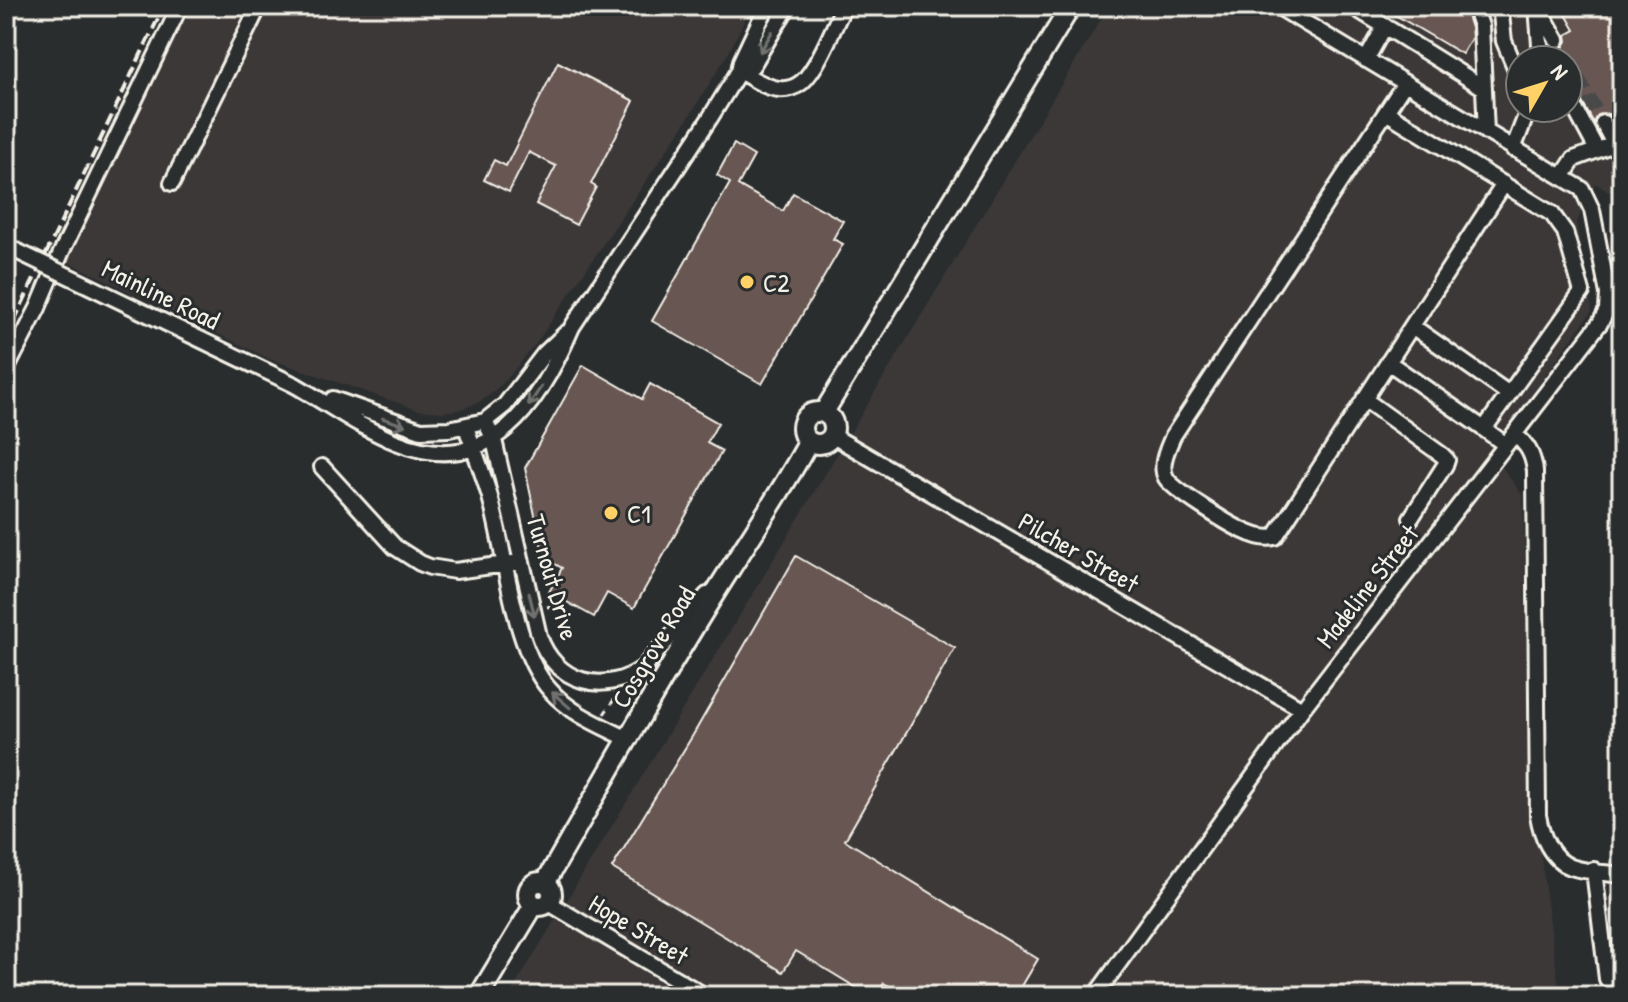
<svg xmlns="http://www.w3.org/2000/svg" width="1628" height="1002" font-family="'Patrick Hand',sans-serif">
<rect width="100%" height="100%" fill="#2a2d2e"/>
<filter id="ink" filterUnits="userSpaceOnUse"><feTurbulence type="fractalNoise" baseFrequency=".0125" numOctaves="2"/><feDisplacementMap in="SourceGraphic" scale="16" xChannelSelector="R" yChannelSelector="G"/><feConvolveMatrix kernelMatrix="1 2 1 2 8 2 1 2 1" color-interpolation-filters="sRGB"/></filter>
<g filter="url(#ink)">
<path fill="#3d3939" fill-rule="evenodd" d="M189,6h562l-22,46 -46,74 -146,216 -30,37 -17,16 -13,8 -19,7 -16,2 -23,-2 -149,-51 -206,-99z
M1109,6h513v193l-27,-16 -19,40 16,88 -102,140 33,45 6,276 31,224h-1051zM1520,60h48v48h-48z"/>
<path fill="#685653" stroke="#f4f1e8" stroke-width="2" d="M1380,6h84l7,22 1,9 -10,17z
M1561,6h61v106l-10,6 -4,-4 -5,-1 -5,2 -5,7 -16,-31 -9,-5v-26h-10l-4,-11 9,-1 4,-7 -1,-6 9,-5z
M558,62l76,39 -43,83 5,3 -20,38 -40,-21 20,-38 -27,-14 -20,40 -25,-12 10,-20 12,6z
M734,144l20,12 -16,29 45,26 10,-18 50,28 -10,18 10,5 -81,140 -110,-63 78,-138 -13,-8z
M583,365l59,34 8,-15 68,39 -11,20 15,8 -88,157 -27,-15 -13,24 -45,-25 13,-24 -18,-10 -19,-90z
M796,556l159,92 -110,192 193,119 -22,37h-110l-22,-13 -8,13h-6l-74,-45 -13,21 -171,-104 81,-133z"/>
<g fill="none" stroke-linecap="round" stroke-linejoin="round">
<path stroke="#484a4a" stroke-width="14" stroke-dasharray="14 7" stroke-linecap="butt" d="M1568,61l35,62"/>
<g stroke="#f4f1e8" stroke-width="20">
<path id="minor" d="M1352,6l132,82
M1474,6l7,20 5,106
M1500,6l4,35 16,38
M1537,6l3,39 8,15
M1540,10l17,30
M1366,60l19,-34
M739,71c12,6 26,17 40,18 8,1 17,-2 23,-7 16,-14 32,-56 42,-76
M739,71l13,-5 36,-60
M1405,83l-232,353c-5,12 -14,29 -7,42 7,12 64,47 78,53 10,5 21,8 31,6l229,-353
M1568,96l29,54
M1386,112l166,102 13,18 17,60 -98,137 22,16
M1513,149l16,-41
M1562,177l12,-18 40,-15 -11,-21
M172,183l87,-177
M1412,326l97,68
M1388,362l96,67
M6,370l32,-62 23,-55 119,-247
M295,385c33,19 66,43 101,57 95,39 144,-40 176,-115l138,-209 29,-47 2,-10 26,-55
M333,399l88,31 28,-1 36,-8 20,-16 39,-51 22,-21
M1364,399l78,56 5,5 -2,5 -34,53
M485,421l9,19 45,196c16,47 65,60 104,32l64,-73
M466,427c8,23 17,46 24,70 16,55 22,151 60,193 21,24 50,35 78,49
M1514,434c13,10 19,20 21,37l3,344c3,19 12,44 33,52 14,5 36,6 51,8
M833,436l469,273
M322,467l73,80 25,16 10,4 25,4 58,-8
M1594,870l13,109
M549,903l156,93
M1095,996l207,-287 298,-386 7,-13 1,-16 -16,-84 -10,-21 -305,-183"/>
</g>
<g stroke="#f4f1e8" stroke-width="24">
<path id="major" d="M802 428a16 16 0 1 1 32 0a16 16 0 1 1-32 0Z
M824,412l247,-406
M528 894a12 12 0 1 1 24 0a12 12 0 1 1-24 0Z
M545,883c60,-104 119,-210 184,-312 27,-43 56,-85 80,-130
M479,996l55,-91"/>
</g>
<path stroke="#f4f1e8" stroke-width="3" stroke-dasharray="6 6" stroke-linecap="butt" d="M547,607l18,-4
M604,714l12,-17 -1,-4"/>
<use href="#minor" stroke="#2a2d2e" stroke-width="14"/>
<use href="#major" stroke="#2a2d2e" stroke-width="18"/>
<path stroke="#f4f1e8" stroke-width="4" stroke-dasharray="12 6" stroke-linecap="butt" d="M6,338l158,-332"/>
<g stroke="#f4f1e8" stroke-width="20" stroke-linecap="butt">
<path id="minor-bridge" d="M6,246l289,139"/>
</g>
<use href="#minor-bridge" stroke="#2a2d2e" stroke-width="14"/>
</g>
<defs><path id="oneway-shaft" d="M-6 0H5M1.5-3L5.5 0L1.5 3" fill="none" stroke-width="1.6" stroke-linecap="round" stroke-linejoin="round" transform="scale(2)"/></defs>
<g stroke="#71726f">
<use href="#oneway-shaft" transform="translate(766 42) rotate(121)"/>
<use href="#oneway-shaft" transform="translate(535 396) rotate(124)"/>
<use href="#oneway-shaft" transform="translate(394 422) rotate(18)"/>
<use href="#oneway-shaft" transform="translate(532 605) rotate(76)"/>
<use href="#oneway-shaft" transform="translate(561 700) rotate(-139)"/>
</g>
</g>
<g fill="#ffd166" stroke="#2a2d2e" stroke-width="3">
<circle cx="747" cy="282" r="8"/>
<circle cx="611" cy="513" r="8"/>
</g>
<g text-anchor="middle" dominant-baseline="central" stroke-width="6" stroke-linejoin="round" paint-order="stroke">
<g font-size="26" fill="#f4f1e8" stroke="#2a2d2e" text-anchor="start">
<text x="763" y="282">C2</text>
<text x="627" y="513">C1</text>
</g>
<g font-size="26" fill="#f4f1e8" stroke="#2a2d2e">
<text transform="translate(161 294) rotate(26)">Mainline Road</text>
<text transform="translate(1079 552) rotate(30)">Pilcher Street</text>
<text transform="translate(553 577) rotate(74)">Turnout Drive</text>
<text transform="translate(1367 586) rotate(-52)">Madeline Street</text>
<text transform="translate(653 647) rotate(-59)">Cosgrove Road</text>
<text transform="translate(639 929) rotate(31)">Hope Street</text>
</g>
</g>
<rect width="1628" height="1002" fill="none" stroke="#2a2d2e" stroke-width="32"/>
<rect x="16" y="16" width="1596" height="970" fill="none" stroke="#f4f1e8" stroke-width="3" filter="url(#ink)"/>
<g transform="translate(1544 84) rotate(51)"><circle r="38" fill="#2a2d2e" stroke="#7b7b78" stroke-width="2"/>
<path d="M0-6L14 30L0 20L-14 30Z" fill="#ffd166"/>
<text y="-12" font-size="22" font-weight="bold" text-anchor="middle" fill="#f4f1e8">N</text>
</g>
</svg>
